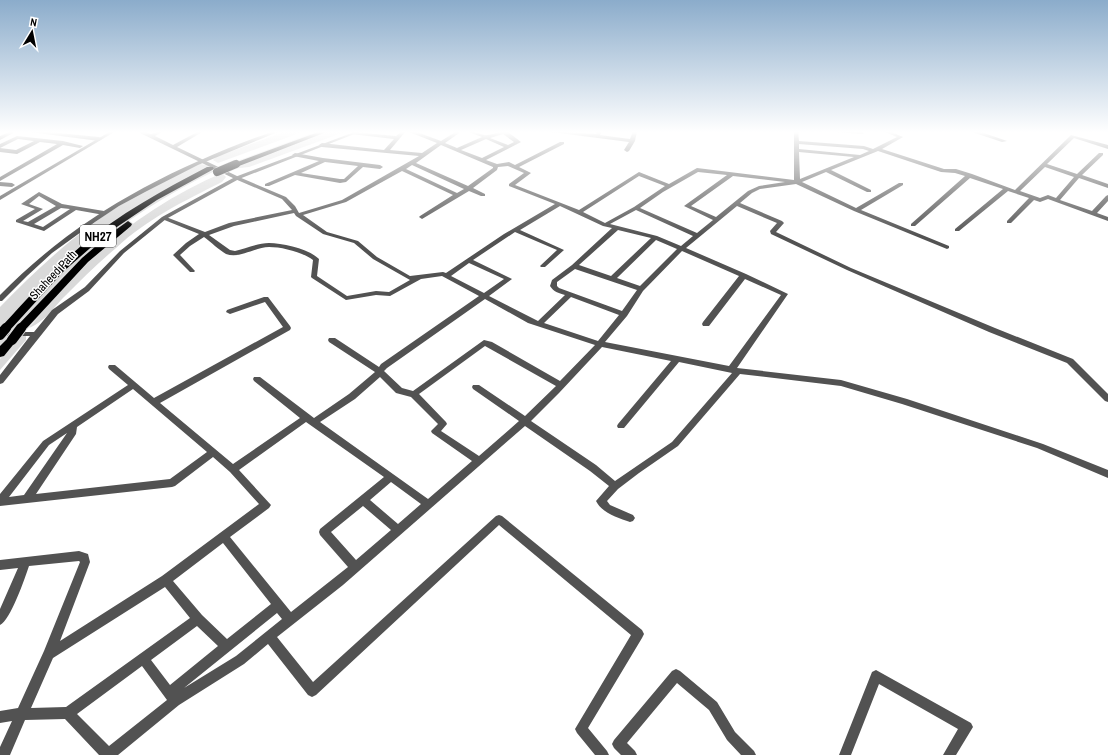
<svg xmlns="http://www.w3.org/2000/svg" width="1108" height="755" font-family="'Archivo Narrow',sans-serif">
<rect width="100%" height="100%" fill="#fff"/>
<path fill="#d9d9d9" d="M287,131h18l-87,32 -5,-3 3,-3z
M329,131h18l-98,36 -18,2 31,-14z
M200,164l12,2c-45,22 -90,44 -127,77 -30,26 -56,57 -84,85l-1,-1v-20c41,-42 83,-81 134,-110 21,-12 44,-22 66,-33z
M213,170l2,1c-48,23 -95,52 -135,89 -29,26 -54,58 -80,88v-8c20,-22 38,-45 59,-66 40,-42 102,-80 154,-104z
M222,173l4,4 -4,5c-38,19 -75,37 -106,66 -18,15 -35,32 -51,48 -14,14 -18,24 -36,32 21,-25 41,-50 65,-72 37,-35 82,-63 128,-83z
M22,335l4,1v4l-26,30v-11z"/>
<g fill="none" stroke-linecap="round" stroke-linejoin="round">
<g stroke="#dbdbdb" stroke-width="2">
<path id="trunk" d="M321,131h8l-90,35h-3l-4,-2z
M207,167h6l1,2 -57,31 -52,35 -41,36 -54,59h-8l-1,-2 1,-2c26,-28 51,-56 79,-80 38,-32 82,-56 126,-79z
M128,221l4,3 -1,2 -43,36 -63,68h-8l-1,-2 1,-2 65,-68 28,-24z
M12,336l4,2 1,2 -13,16 -4,1v-11l8,-8z"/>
</g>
<path fill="#525252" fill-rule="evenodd" d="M12,131h5l-17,9v-4z
M28,131h11l60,6 3,2 -3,2 -69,-9z
M138,131h5l8,3 8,-3h5l-9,5 18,9 26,-14h5l-27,16 62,30 47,20 9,9 4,7 43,-13 77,-44 -97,-9 -3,-2 3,-2 62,7 10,-11 -43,-5v-1l2,-1 43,4 6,-5h4l-16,19 32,3 15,-10 -28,-11v-1h5l27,10 16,-10h5l-17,12 12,5 25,-11 -13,-5v-1c6,0 13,5 19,4 7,-1 14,-4 22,-4l-2,1 13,10 -35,18 11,4 12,-2 6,3 45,-23h4v2l-45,23 12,6 -16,12 64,25 60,-38 30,12 28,-16 97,12v-49h4l1,10 65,5 9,3 24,-12 -14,-6h6l14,6 -21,12 62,20h12l16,5 43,16 56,-55 37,10v4l-34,-11 -27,26 30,10 22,-21h4v2l-21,20 26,9v4l-29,-10 -19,22 32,11 14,-15 2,-1v6l-11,12 11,4v4l-60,-22 -8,3 -6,-2 -23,23h-4v-2l22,-23 -21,-7 -49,40h-4v-2l48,-40 -33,-11 -55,48h-4v-2l54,-48 -10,-3 -14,-1 -63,-21 -47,19 40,20v2h-4l-41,-20 -24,10 54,26 43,-25h4v2l-42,25 88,36v2l-2,1 -93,-38 -58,-27 -36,5 -8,4 -12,10 42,18 2,2 -8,9 75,36 144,60 78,31 35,35v8l-3,-1 -38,-38 -78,-31 -142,-62 -76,-36 -1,-3 7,-8 -40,-17 -51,42 60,26 42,20 -51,74 104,12 66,19 136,45 65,26v8l-71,-30 -135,-44 -61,-18 -101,-12 -62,72 -39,27 -21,16 -11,12 3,4 23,10 2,3 -2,3 -3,1c-12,-4 -28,-9 -34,-21l13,-15 -19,-15 -65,-45 -182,159 -66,52 36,45 183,-166 3,-1 3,1 140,114 2,4 -2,4 -54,90 19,23 2,4h-14l-18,-22 -2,-4 56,-94 -132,-110 -183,170 -4,2 -4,-2 -40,-51 -24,20 -65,41 -61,50h-19l-34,-36 -40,1 -15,35h-10v-8l12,-26 -12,2v-12l18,-3 26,-57 36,-89 -1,-1 -50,5c-4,12 -19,55 -29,59v-16l18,-41 -18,2v-10l79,-9 9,3 2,8 -30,79 102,-65 97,-72 -29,-32 -17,-15 -38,29 -3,1 -172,19v-12l43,-53 85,-56 -19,-16 -1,-2 1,-2h6l39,33 129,-71 -18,-25 -35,12 -4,-2 1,-2 37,-13h4l22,29 1,2 -1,2 -130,73 73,61 67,-46 -46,-37 -1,-2 1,-2h6l54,41 35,-24 26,-22 -46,-30 -1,-2 1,-2h6l44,29 2,-3 98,-68 -37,-20 -21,3 -31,17 -14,-1 -30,5 -34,-22 -1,-1 2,-17c-11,-8 -31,-13 -44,-13 -14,0 -29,12 -43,7 -7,-4 -15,-12 -22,-17l-14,9 -10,9 15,16 -1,1h-4l-17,-17 13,-12 13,-9 -37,-15v-2h4l39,15 24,-9 63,-13 -10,-11 -47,-20 -97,-47zM503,134l11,8 -6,3 -18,-7zM486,139l18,8 -22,11 -21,-8zM799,144l64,5 6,2 -9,4 -61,-6zM441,145l52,22v1l-25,18 -52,-23zM799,152l55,5 -54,22zM412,165l52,24 -7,4 -51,-24zM508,166l16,7 -15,11v2l46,18 -51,30 -58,39 -3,-1 -33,4 -33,-19 -19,-16 -31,-9 -24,-17 43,-13 56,-31 51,24 -33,21 -1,1 3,2 47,-28 12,5h4v-2l-12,-6 24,-18 1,-3zM1045,167l29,10 -18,21 -8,-3 -8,3 -20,-7zM698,172l29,3 -43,31 29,14 -16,13 -57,-25 23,-16zM639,176l26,10 -31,21 -29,16 -22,-11zM733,176l52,6 -26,4 -11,5 -32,26 -25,-11zM560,206l43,20 9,2 -40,37 -20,15 -2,6c4,6 8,7 15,9l-27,26 -49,-25 23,-17 -39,-19 42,-28 42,18 -17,16 1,1h4l19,-17 -44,-20zM636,210l57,26 -12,10 -24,-10 -47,-12zM294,213l2,3 27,18 31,9 19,16 37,21 -21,12 -13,-1 -29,5 -30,-20 2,-17c-10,-10 -36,-16 -50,-16 -11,0 -24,6 -34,8l-5,-1 -21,-15 25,-9zM618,230l33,8 -40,38 -32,-11zM656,240l21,9 -37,37 -23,-8zM682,251l57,25 -36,46 -1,2 1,2h6l36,-47 36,16 -52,71 -124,-24 22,-26 16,-25zM469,263l35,16 -20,14 -33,-17zM575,269l62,21 -15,21 -63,-23 -2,-2v-4zM571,297l48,18 -21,26 -54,-18zM485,299l43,24 67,22 -35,36 -68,-39 -8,-2 -71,51 -11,-3 -18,-17 3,-3zM485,346l71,40 -31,30 -46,-31h-6l-1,2 1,2 46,32 -40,35 -38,-25 6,-7 -1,-2 -27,-28zM602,347l69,14 -53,63 -1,2 1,2h6l55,-66 53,11 -60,69 -57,39 -19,-16 -65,-44 28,-28zM380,377l16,16 15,4 27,27 -7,7 1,2 40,28 -44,38 -108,-77 35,-23zM133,389l74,63 -37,27 -134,15 40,-60 1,-7zM306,422l78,55 -64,52 -1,3 1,3 28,32 -57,45 -61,-75 39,-29 2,-3 -32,-35zM67,433l-43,62 -15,2 40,-52zM391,482l30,22 -23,20 -28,-24zM363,506l28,24 -35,30 -25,-28zM223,543l48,61 -44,35 -25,-24 -29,-34zM165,587l25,31 -124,89 -35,1 22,-50zM277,613l5,6 -46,37 -52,32zM197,626l21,20 -48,39 -19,-25zM142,666l25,34 -58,46 -32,-32z
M549,131l47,3 2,-3h4l-2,4 30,4 3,-8h4l-2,10 -6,10 -2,1 -3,-2 5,-8 -78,-10z
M834,131h29l1,2 -2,1 -26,-2z
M972,131h6l29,10 -5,1 -30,-10z
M17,136l46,5 20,5 -3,2 -17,-3 -63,36v-4l57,-33 -17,-2 -23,12 -17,-2v-4l16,2 18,-9 -16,-2 -18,9v-4z
M295,153l28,5 57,7 3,2 -3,2 -17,-2 -17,15 -6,1 -45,-8 -26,11h-4v-2l54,-23 -26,-5 -1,-1zM325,162l33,4 -14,13h-4l-39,-6z
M0,182l12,1 3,2 -3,2 -12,-1z
M39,192l23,12 42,7 3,2 -3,2 -28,-5 -32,21 -28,-9v-2l19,-11 -14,-5zM39,196l17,10 -28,16 -5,-1 20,-12 -14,-5zM61,208l9,1 -27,18 -9,-3z
M676,669l4,2 37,31 18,30 19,19 2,4h-15l-14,-15 -18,-30 -32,-27 -50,60 8,8 2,4h-16l-7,-7 -2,-4 2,-4 58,-69z
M876,670l95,53 2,4 -17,28h-13l15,-26 -79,-45 -28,71h-12l33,-83z"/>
<path fill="#525252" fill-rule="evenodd" d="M111,131h5l-116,69v-4z
M274,131h6l-82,34 -53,27 -26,14 -24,16 -43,31 -25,23 -25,25h-2v-6c78,-80 171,-127 274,-164z
M357,131h5l-123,48 -73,40 -42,34 -35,38 -31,23 -55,69 -3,1v-9l30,-39h-30v-4h34l18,-22 33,-23 35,-36 42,-34 73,-40z"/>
<use href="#trunk" fill="#000" fill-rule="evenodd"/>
<g stroke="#dbdbdb" stroke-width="9" stroke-linecap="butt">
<path id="trunk-bridge-far1" d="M217,172l19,-8"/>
</g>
<g stroke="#dbdbdb" stroke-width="12" stroke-linecap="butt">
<path id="trunk-bridge" d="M0,335l6,-7
M12,340l9,-12"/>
</g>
<use href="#trunk-bridge-far1" stroke="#000" stroke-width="8"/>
<use href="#trunk-bridge" stroke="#000" stroke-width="10"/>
</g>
<linearGradient id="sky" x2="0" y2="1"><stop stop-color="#8baccb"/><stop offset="0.56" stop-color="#fff"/><stop offset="1" stop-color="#fff" stop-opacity="0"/></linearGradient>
<rect width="1108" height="236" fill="url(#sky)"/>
<g text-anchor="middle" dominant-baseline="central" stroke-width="3" stroke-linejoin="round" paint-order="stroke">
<g font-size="12" fill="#000" stroke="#fff">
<text transform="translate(53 275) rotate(-47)">Shaheed Path</text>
</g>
<rect fill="#fff" stroke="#4c4c4c" stroke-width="1" x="80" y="225" width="36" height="22" rx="3"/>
<g font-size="13" font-weight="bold" fill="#000">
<text x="98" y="236">NH27</text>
</g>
</g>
<g transform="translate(32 32) rotate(10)" stroke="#ffffff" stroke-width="3" paint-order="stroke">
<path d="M0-3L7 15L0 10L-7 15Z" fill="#000000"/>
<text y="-6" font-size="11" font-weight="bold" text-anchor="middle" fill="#000000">N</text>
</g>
</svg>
